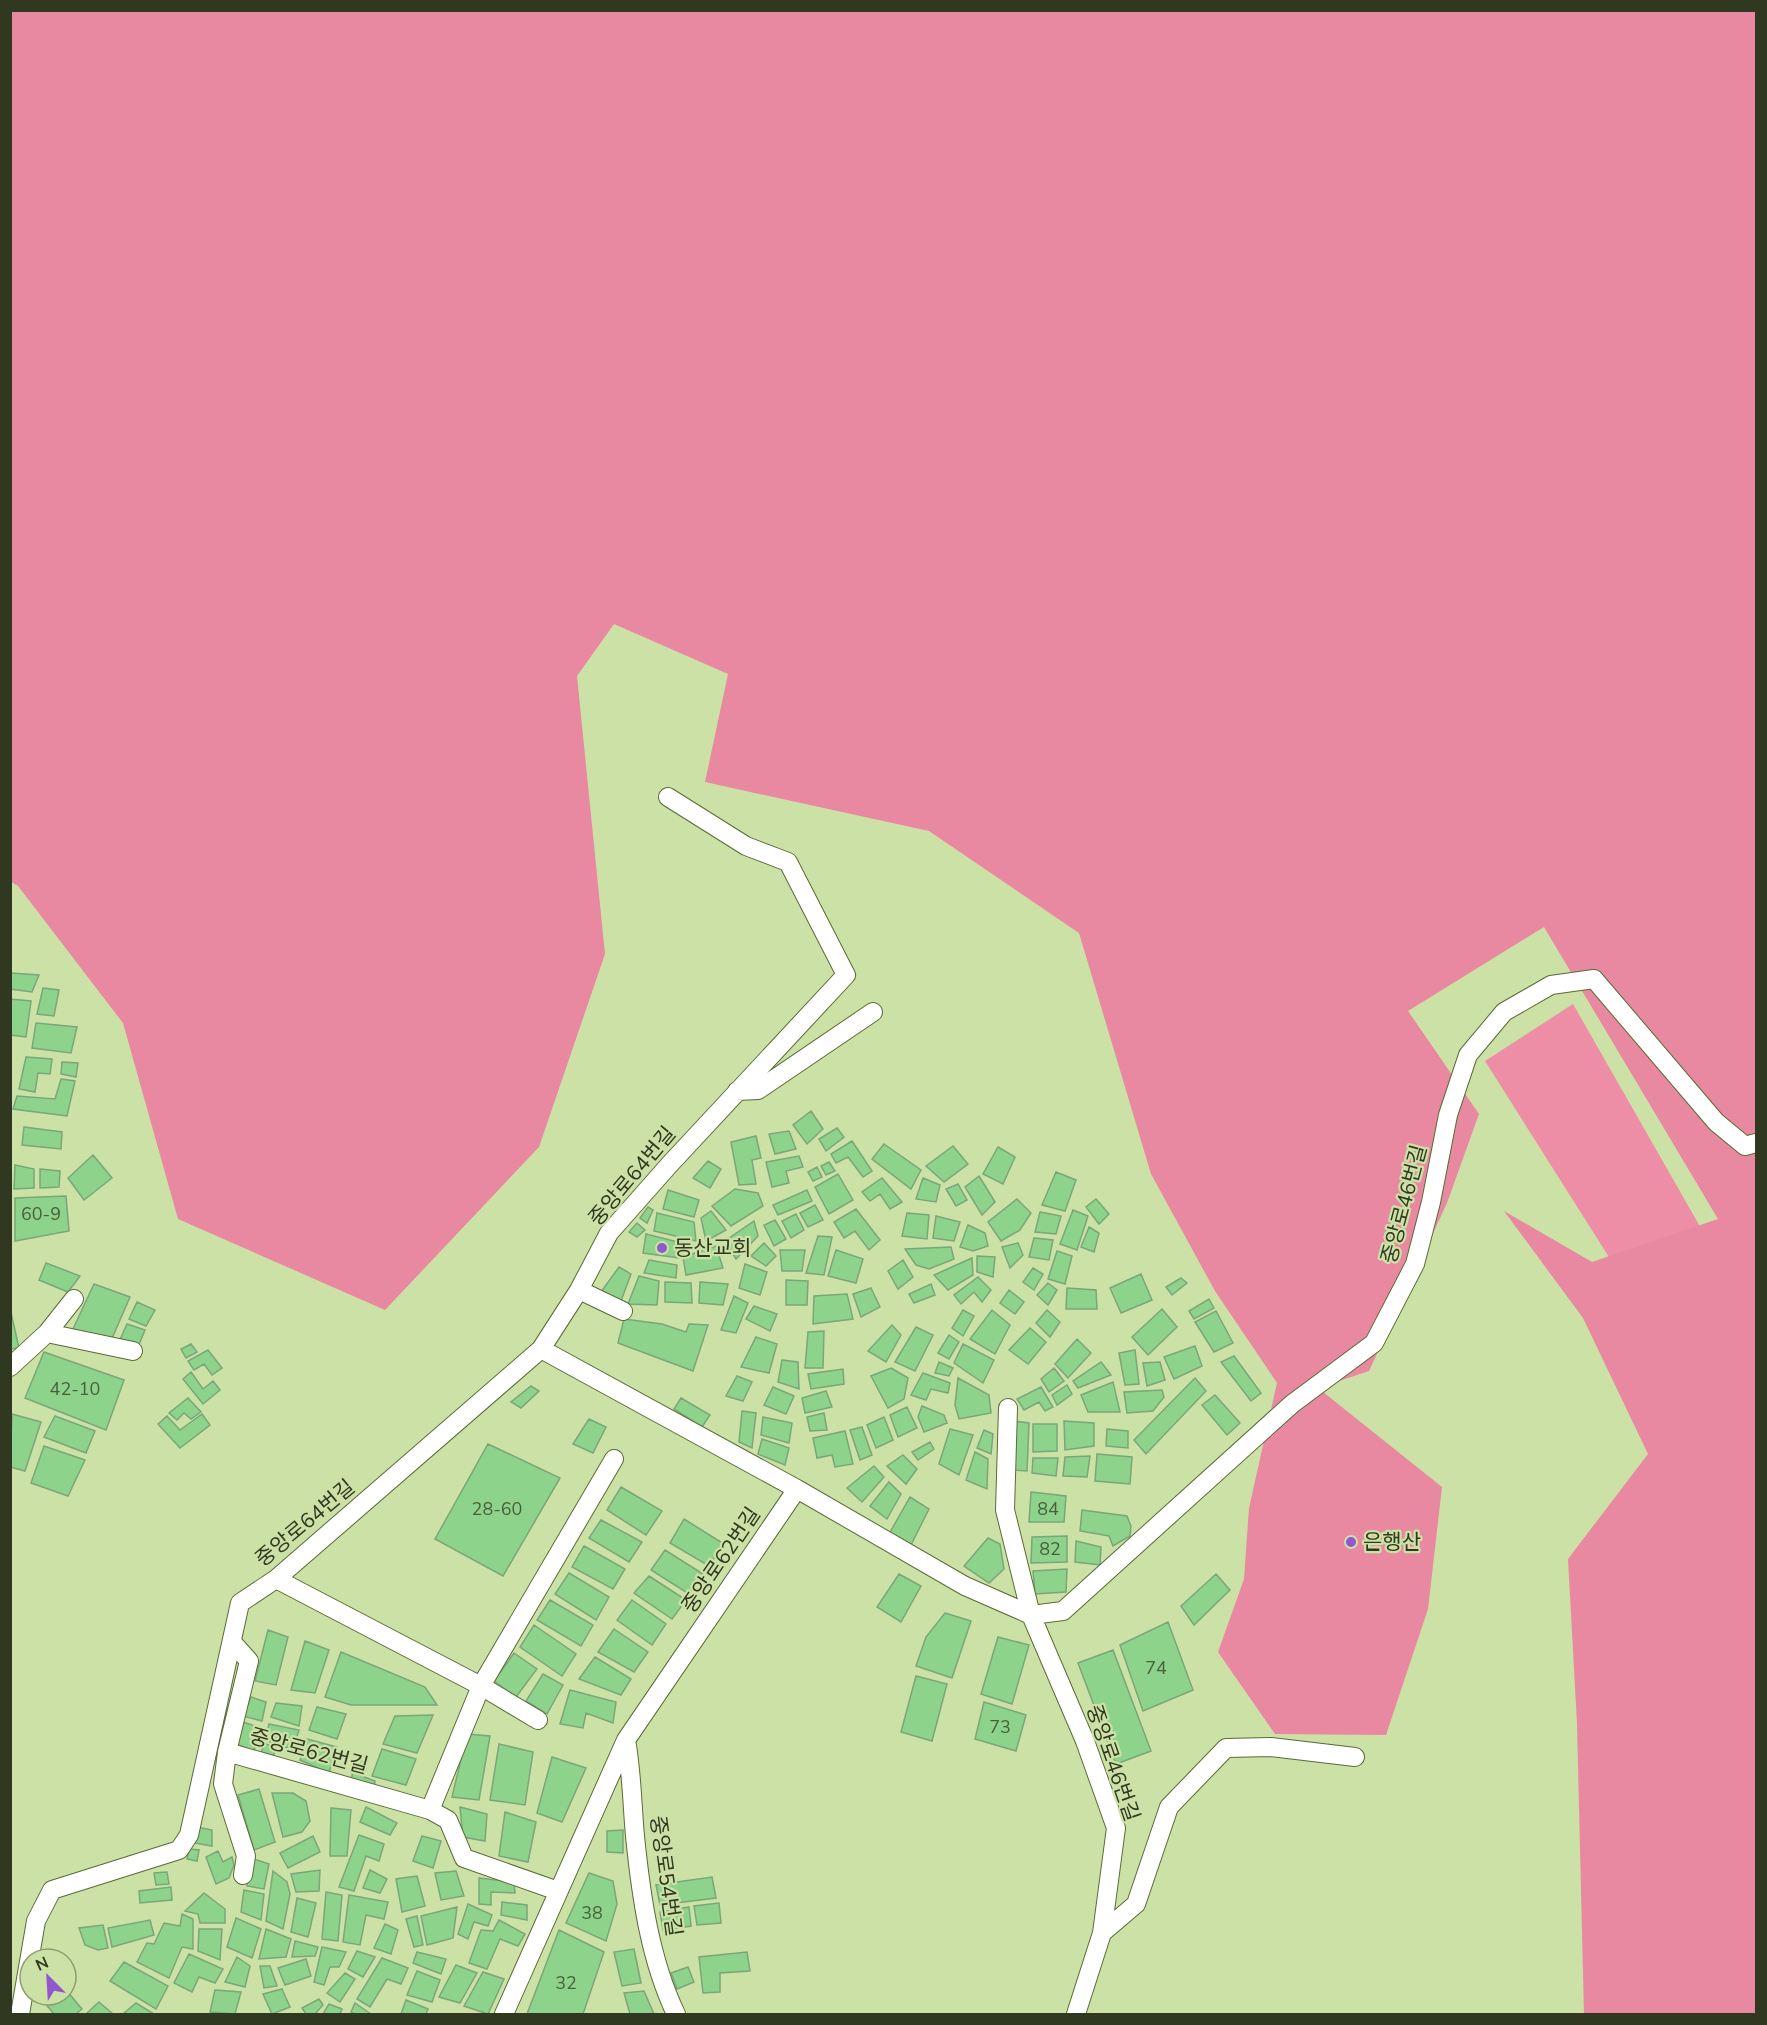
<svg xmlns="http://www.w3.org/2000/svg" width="1767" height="2025" font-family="'Nunito Sans','Noto Sans KR',sans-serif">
<rect width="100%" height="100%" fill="#cce1a6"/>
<path fill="#ee8da6" d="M1573,1004l137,240 -77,51 -148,-234z"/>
<path fill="#e988a1" d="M11,11h1745v2003h-172l-7,-290 -9,-165 80,-105 -65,-136 -79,-107 88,51 126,-43 -174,-292 -136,84 71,103 -32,89 -78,168 -51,17 124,99 -14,122 -42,126 -111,-1 -57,-82 26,-73 5,-71 28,-125 -62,-92 -64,-117 -72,-241 -150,-102 -224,-49 23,-108 -114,-50 -37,52 28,278 -66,193 -154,163 -207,-91 -55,-196 -105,-137 -7,-4z"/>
<path fill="#8ed38b" stroke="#7aa679" stroke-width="1.5" d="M10,973l29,2 -7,17 -22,-3z
M43,988l16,2 -5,26 -17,-2z
M10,999l21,2 -5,36 -16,-2z
M36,1023l41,4 -6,26 -39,-5z
M26,1057l26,2 -2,15 -12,-1 -3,19 -16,-3z
M62,1062l16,1 -2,14 -15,-3z
M61,1079l14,2 -8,35 -54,-7 4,-13 38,3z
M811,1111l12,18 -16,15 -14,-19z
M24,1127l38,5 -1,17 -39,-4z
M837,1128l7,9 -18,14 -7,-12z
M789,1131l7,18 -21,5 -6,-20z
M756,1136l5,22 -9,2 4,24 -17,1 -8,-43z
M852,1141l20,30 -9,6 -15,-20 -12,6 -5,-9z
M884,1144l37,26 -10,19 -39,-30z
M953,1146l15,18 -24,18 -18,-16z
M998,1147l17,10 -12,27 -20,-10z
M93,1155l19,23 -28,22 -16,-22z
M799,1156l4,11 -17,4 3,12 -17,4 -6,-25z
M708,1161l13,8 -11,19 -17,-10z
M829,1162l6,9 -9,4 -5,-9z
M15,1165l19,4v19l-20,1z
M817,1167l5,10 -9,4 -5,-9z
M40,1169l20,2 -1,16 -19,1z
M1056,1172l20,8 -11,31 -23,-6z
M838,1174l15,26 -24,14 -14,-27z
M979,1176l16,26 -13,13 -17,-28z
M882,1178l20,24 -12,7 -10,-15 -10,7 -8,-9z
M923,1178l17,7 -4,17 -20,-3z
M958,1184l9,16 -11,6 -10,-17z
M735,1189l23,4 5,13 -32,20 -19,-20z
M668,1190l31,10 -5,17 -31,-8z
M807,1190l5,11 -34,14 -5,-10z
M66,1196l3,35 -54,10v-43z
M1017,1199l14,14 -11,17 -19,11 -13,-19z
M1096,1199l13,15 -10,10 -13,-17z
M815,1205l8,15 -15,7 -8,-14z
M648,1207l5,3 -6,13 -7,-5z
M856,1209l24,31 -11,10 -14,-19 -11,7 -10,-16z
M1073,1210l15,6 -11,34 -17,-6z
M711,1211l15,19 -20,11 -5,-23z
M1040,1212l21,4 -5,18 -21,-2z
M657,1213l37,9 2,19 -42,-10z
M907,1213l22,2 -2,24 -25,-3z
M796,1214l8,16 -13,8 -9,-17z
M936,1216l24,6 -6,19 -21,-3z
M775,1220l11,19 -12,7 -10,-21z
M754,1221l4,15 -22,23 -11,-18z
M637,1223l8,7 -8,7 -8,-5z
M968,1225l17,8 3,13 -15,5 -13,-4z
M1089,1227l10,6 -5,19 -13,-5z
M646,1234l36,9 -3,15 -36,-5z
M818,1236l14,1 -8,38 -18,-2z
M1034,1238l19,2 -4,20 -20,-3z
M764,1243l12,13 -10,10 -15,-10z
M1018,1243l5,12 -13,13 -8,-21z
M716,1246l7,22 -37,7 -3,-18z
M951,1247l3,12 -25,10 -13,-4 -11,-16z
M780,1250h25l-3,21h-20z
M836,1250l27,9 -7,24 -28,-7z
M1057,1251l15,5 -7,28 -17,-5z
M977,1256l18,1 -2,20 -16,-5z
M972,1258l1,17 -25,15 -14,-15z
M649,1260l28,5 -1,13 -32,-5z
M903,1260l10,17 -15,12 -10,-18z
M46,1263l34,13 -12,16 -29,-12z
M745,1264l22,8 -7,23 -21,-7z
M619,1267l12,7 -10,27 -20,-9z
M1033,1268l10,6 -9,16 -11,-8z
M1141,1274l11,26 -31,13 -11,-25z
M639,1276l20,5 -2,24 -29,-1z
M978,1277l13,13 -9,12 -8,-10 -13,12 -7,-9z
M1181,1278l6,5 -15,12 -6,-8z
M786,1280l22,1 -1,24h-21z
M665,1282l26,1 1,20 -27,-1z
M700,1282l28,2 -5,21 -24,-2z
M1048,1283l9,7 -9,15 -11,-10z
M94,1284l36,13 -20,46 -37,-14z
M931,1284l4,11 -21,8 -5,-9z
M871,1288l9,19 -19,10 -8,-23z
M1067,1288l29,2 1,19h-31z
M1009,1290l15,12 -9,12 -15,-11z
M847,1294l6,25 -40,5 1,-28z
M734,1296l14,7 -12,30 -15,-3z
M1209,1299l5,9 -20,11 -5,-8z
M137,1302l18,8 -9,16 -17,-7z
M754,1306l23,8 -7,17 -24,-12z
M10,1308l9,40 -9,1z
M1162,1309l15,18 -29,28 -16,-18z
M963,1310l11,6 -11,20 -11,-8z
M992,1310l18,15 -15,29 -25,-15z
M1047,1310l13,12 -10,15 -14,-14z
M1216,1311l17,32 -19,9 -19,-30z
M624,1319l38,5 24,8 3,-8 19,1 -15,46 -75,-28z
M127,1324l18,6 -7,17 -19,-5z
M892,1325l9,10 -15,27 -18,-11z
M916,1327l17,8 -18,36 -20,-9z
M1030,1328l16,14 -18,22 -19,-14z
M824,1331l-1,37h-18l3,-36z
M949,1335l10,7 -10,17 -11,-6z
M756,1337l21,7 -8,29 -28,-6z
M1077,1339l14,14 -23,25 -13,-14z
M191,1344l6,8 -11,6 -5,-9z
M963,1344l31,16 -11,23 -29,-20z
M1195,1346l7,20 -28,13 -10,-22z
M208,1350l14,18 -10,7 -8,-11 -10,6 -6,-9z
M1135,1350l4,34 -14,1 -6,-32z
M44,1352l80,28 -18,50 -81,-32z
M1234,1356l27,37 -10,8 -30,-39z
M782,1360l16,2 1,27 -21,-7z
M939,1362l14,6 -4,8 -14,-3z
M1101,1362l10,13 -33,13 -5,-7z
M1160,1362l5,18 -18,6 -4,-23z
M891,1368l17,10 -4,21 -16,9 -17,-32z
M1054,1368l10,13 -15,11 -8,-13z
M843,1369l1,15 -33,5 -3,-15z
M191,1372l12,17 10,-8 7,9 -17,14 -20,-25z
M923,1373l27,10 -2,10 -17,-4 -5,11 -15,-5z
M737,1376l15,6 -9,19 -17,-5z
M958,1378l31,17 2,18 -32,6 -4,-14z
M1195,1378l11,13 -60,63 -12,-14z
M1113,1382l7,30h-32l-7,-17z
M1067,1385l5,9 -15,11 -5,-10z
M531,1386l8,5 -18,17 -10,-6z
M773,1387l21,9 -8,18 -22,-9z
M1041,1387l12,20 -8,4 -6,-9 -15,8 -7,-11z
M1162,1390l2,7 -11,14 -26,2 -3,-21z
M826,1391l6,16 -27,6 -3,-15z
M1215,1395l25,28 -13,12 -25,-30z
M188,1398l13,14 -10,7 -7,-6 -7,7 -8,-7z
M681,1398l29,17 -8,12 -28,-18z
M922,1406l22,9 3,8 -23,9 -6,-15z
M907,1407l10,21 -19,9 -8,-22z
M742,1411l14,2 -4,35 -13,-6z
M824,1413l3,17 -17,1 -3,-14z
M12,1414l29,8 -16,49 -15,-4z
M202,1414l8,11 -30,23 -22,-24 9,-8 13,14z
M55,1416l40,15 -9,22 -42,-16z
M763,1417l29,6 -3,20 -28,-8z
M884,1417l9,23 -17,8 -9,-23z
M589,1419l17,8 -13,26 -20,-9z
M1013,1421l16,2 -2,48 -14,-1z
M1064,1421l30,2v23l-29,4z
M1033,1424h24v27l-24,1z
M862,1427l10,28 -12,5 -10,-30z
M950,1429l23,6 -14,40 -20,-11z
M1107,1429l21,2v17l-22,-2z
M984,1430l9,4 -2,20 -14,-6z
M845,1431l8,33 -18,3 -3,-12 -15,3 -4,-20z
M762,1439l27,9 -4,17 -27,-11z
M930,1442l4,7 -16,11 -6,-8z
M488,1444l72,34 -57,98 -68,-37z
M44,1446l41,14 -17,36 -37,-13z
M975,1452l13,7 -1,30 -21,-9z
M1097,1454l35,3 -2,27 -35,-3z
M903,1455l14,14 -11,15 -19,-18z
M1090,1456l-3,21 -24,-1 2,-19z
M1033,1458h25l-2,18 -24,-3z
M874,1466l10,11 -22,25 -15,-14z
M889,1482l12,12 -14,25 -17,-13z
M621,1487l41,24 -16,24 -39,-25z
M1031,1492l35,4 -2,26h-35z
M910,1497l19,12 -19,38 -21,-13z
M1082,1510l45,6 4,10 -1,10 -17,10 -4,-10 -29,-5z
M684,1519l40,25 -15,22 -39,-23z
M601,1520l41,22 -13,20 -40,-24z
M1067,1536v26l-36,1 1,-26z
M988,1538l12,6 4,25 -15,14 -25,-17z
M1076,1541l25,6 -1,18 -25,-3z
M584,1546l41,23 -12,20 -41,-22z
M665,1550l38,24 -14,20 -38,-24z
M1067,1569l-1,23 -31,2 -2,-23z
M569,1573l40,24 -13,23 -41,-26z
M899,1574l22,12 -20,36 -24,-15z
M1216,1574l14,16 -36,35 -13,-19z
M649,1576l37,24 -14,19 -38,-26z
M550,1600l43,25 -12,21 -44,-26z
M632,1600l34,24 -14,21 -35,-25z
M945,1613l26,8 -19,57 -36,-12 10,-29z
M1168,1622l25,68 -50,21 -23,-66z
M534,1625l42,29 -14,22 -42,-29z
M614,1629l34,23 -14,20 -36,-20z
M268,1630l20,7 -12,48 -21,-4z
M998,1637l31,8 -17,59 -31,-10z
M305,1641l24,9 -14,43 -24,-3z
M1113,1650l38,101 -35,13 -38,-101z
M341,1652l84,35 12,18h-86l-26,-8z
M514,1653l23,16 -21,28 -22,-16z
M595,1657l36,22 -10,16 -42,-16z
M543,1674l20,11 -16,29 -21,-13z
M916,1676l31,8 -15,57 -31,-9z
M570,1690l46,12 -3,21 -27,-10 -3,15 -23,-4z
M251,1697l15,5 -4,19 -19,-5z
M984,1702l42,13 -10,36 -41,-12z
M276,1703l26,3 -3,20 -28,-9z
M317,1707l29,7 -9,25 -28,-9z
M433,1715l-16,38 -34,-9 12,-28z
M243,1722l18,6 -7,23 -18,-7z
M269,1724l30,6 -6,20 -28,-10z
M467,1734l23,2 -11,64 -27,-3z
M307,1739l30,8 -8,26 -29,-13z
M265,1744l12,3 -4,9 -12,-4z
M499,1744l34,8 -8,53 -35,-5z
M382,1749l34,10 -10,26 -34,-9z
M552,1757l34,11 -24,54 -25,-9z
M355,1759l12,3 -3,15 11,4 -1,7 -23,-7z
M259,1789l16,53 -21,8 -16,-55z
M272,1793h21l13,8 4,20 -8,11 -19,5z
M366,1807l31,16 -7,12 -30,-13z
M460,1807l27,7 -2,27 -22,-4z
M331,1808l20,2 -4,46h-17z
M505,1812l31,10 -8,40 -29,-6z
M197,1827l15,3v16l-18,-3z
M623,1830v23l-16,-1v-21z
M359,1835l25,9 -5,17 -13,-5 -12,35 -15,-4z
M313,1836l7,16 -32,16 -8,-15z
M422,1836l19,5 -8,27 -20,-7z
M189,1849l10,1 -2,11 -10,-2z
M218,1851l5,11 9,-5 2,8 -5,13 -13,6 -10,-27z
M251,1858l18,6 -5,25 -17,-3z
M320,1870l-1,21 -23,1 -5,-18z
M370,1870l17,9 -7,14 -17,-5z
M273,1871l14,11 3,12 -7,35 -17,-8z
M456,1871l8,25 -23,4 -6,-27z
M167,1872l2,12 -13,1 -2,-12z
M589,1873l24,8 4,23 -11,37 -40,-18z
M417,1876l8,30 -23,6 -6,-33z
M712,1877l4,21 -56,7 -4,-20z
M479,1878l35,4 1,11 -24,-1v13l-12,-1z
M171,1887l1,13 -32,3 -1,-12z
M244,1890l20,4 -3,26 -20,-8z
M326,1892l16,3 -4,46 -16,-2z
M204,1893l21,16v14h-25l-2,-9 -13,-3z
M349,1895l39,7 -4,17 -18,-4 -6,30 -17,-3z
M297,1898l19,5 -8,34 -17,-5z
M502,1902l25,3v15l-26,-5z
M719,1903l2,20 -24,2 -3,-19z
M468,1904l24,11 -4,11 -14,-4 -6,17 -10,-5z
M457,1907l-4,31 -26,7 -6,-29z
M689,1907l2,19 -28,4 -3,-18z
M182,1914l11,5v30l-11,-2 -13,31 -32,-16 10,-19 7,1 10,-21 16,3z
M417,1916l6,29 -9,2 -8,-28z
M236,1918l25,11 -9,29 -25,-11z
M150,1920l4,15 -42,12 -4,-19z
M499,1920l26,14 -7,12 -18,-7 -13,30 -18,-6 12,-33 12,1z
M385,1924l13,6 -7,24 -17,-6z
M103,1925l5,23 -10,2 -13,-5 -6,-17z
M199,1929h23l-2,31 -22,-9z
M266,1929l25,10 -5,18 -27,2z
M559,1930l45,22 -21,62h-56z
M295,1941l23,6 -3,9 -23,1z
M322,1947l24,5 -7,15h-9l-6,18 -10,-3z
M634,1949l7,34 -19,3 -8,-34z
M357,1951l18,6 -12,20 -15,-8z
M417,1952l29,7 -5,15 -28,-11z
M747,1952l3,19 -30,2v19l-17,1 -4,-36z
M189,1954l34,15 -8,14 -16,-6 -7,15 -18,-9z
M237,1957l13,9 -5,21 -20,-5z
M382,1958l26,10 -7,16 -14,-5 -17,28 -13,-8z
M306,1959l5,17 -26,9 -7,-17z
M124,1962l44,24 -12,23 -46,-28z
M456,1965l21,8 -17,30 -21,-6z
M260,1966h10l7,20 -13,2z
M688,1967l6,15 -17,7 -6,-16z
M417,1971l23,9 -8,22 -25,-7z
M483,1972l21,7 -16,35 -24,-8z
M345,1973l10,6 -15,23 -13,-9z
M282,1989l8,18 -18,7 -9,-20z
M66,1990l16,19 -6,5h-22l-10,-12 8,-7h14z
M215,1990l26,2 -6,22 -25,-2z
M644,1991l10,23h-24l-6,-21z
M319,1999l4,6 -8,9h-9l-4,-6z
M406,2000l22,9 -2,5h-25z
M99,2002l14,12h-27z
M136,2003l18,11h-31z
M355,2003l16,11h2h-18l-4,-2z
M329,2004l13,5 -2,5h-17z"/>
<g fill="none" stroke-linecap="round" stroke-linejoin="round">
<g stroke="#5a6b35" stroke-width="20">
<path id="street" d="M737,1091l21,-1 115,-78
M579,1290l44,21
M47,1333l27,-34
M541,1349l256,140
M10,1367l37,-34 86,18
M1008,1408l-3,102 26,105 54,126 31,87 -14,105 -26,81
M276,1579l205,107 57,34
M232,1642l17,19 -22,91 203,58 18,10 16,38 94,33
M626,1740c6,32 6,64 9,96 6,60 15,124 41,178
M227,1752l-4,32 23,72 -3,19
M430,1810l51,-124 133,-227
M1102,1933l34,-29 33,-97 57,-59 45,-1 84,10
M20,2014l16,-93 16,-31 127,-40 10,-15 51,-232 36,-24 265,-230 38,-59 30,-57 61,-69 176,-189 -58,-113 -42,-16 -78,-49
M504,2014l122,-274 171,-251 168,97 66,29 32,-4 229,-207 82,-61 41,-79 16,-62 17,-87 20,-60 36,-43 47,-27 43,-6 122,143 29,24 11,-3"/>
</g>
<use href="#street" stroke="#fff" stroke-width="18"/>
</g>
<g fill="#9157ce" stroke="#cce1a6" stroke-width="2">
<circle cx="662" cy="1248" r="6"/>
<circle cx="1351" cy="1542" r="6"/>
</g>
<g text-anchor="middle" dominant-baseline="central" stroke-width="4.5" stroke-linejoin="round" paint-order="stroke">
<g font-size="18" fill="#485f3b">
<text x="41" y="1214">60-9</text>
<text x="75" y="1389">42-10</text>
<text x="497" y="1509">28-60</text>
<text x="1048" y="1509">84</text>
<text x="1050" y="1549">82</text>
<text x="1156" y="1668">74</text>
<text x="1000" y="1727">73</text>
<text x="592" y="1913">38</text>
<text x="566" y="1983">32</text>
</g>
<g font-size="21" fill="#303820" stroke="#cce1a6">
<text transform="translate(632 1176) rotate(-50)">중앙로64번길</text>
<text transform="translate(1404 1204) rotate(-75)">중앙로46번길</text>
<text transform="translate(305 1523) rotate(-40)">중앙로64번길</text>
<text transform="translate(721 1560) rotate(-56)">중앙로62번길</text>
<text transform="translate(309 1751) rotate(15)">중앙로62번길</text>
<text transform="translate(1113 1763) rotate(71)">중앙로46번길</text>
<text transform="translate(666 1876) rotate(82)">중앙로54번길</text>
</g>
<g font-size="21" fill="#303820" stroke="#cce1a6" text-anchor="start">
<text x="674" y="1248">동산교회</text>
<text x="1363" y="1542">은행산</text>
</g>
</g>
<rect width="1767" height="2025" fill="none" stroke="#303820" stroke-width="24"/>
<g transform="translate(48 1977) rotate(336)"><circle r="28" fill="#cce1a6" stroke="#8e9d70" stroke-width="1.5"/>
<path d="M0-4.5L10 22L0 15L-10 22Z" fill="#9157ce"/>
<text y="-9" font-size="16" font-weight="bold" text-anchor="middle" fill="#303820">N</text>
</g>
</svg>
